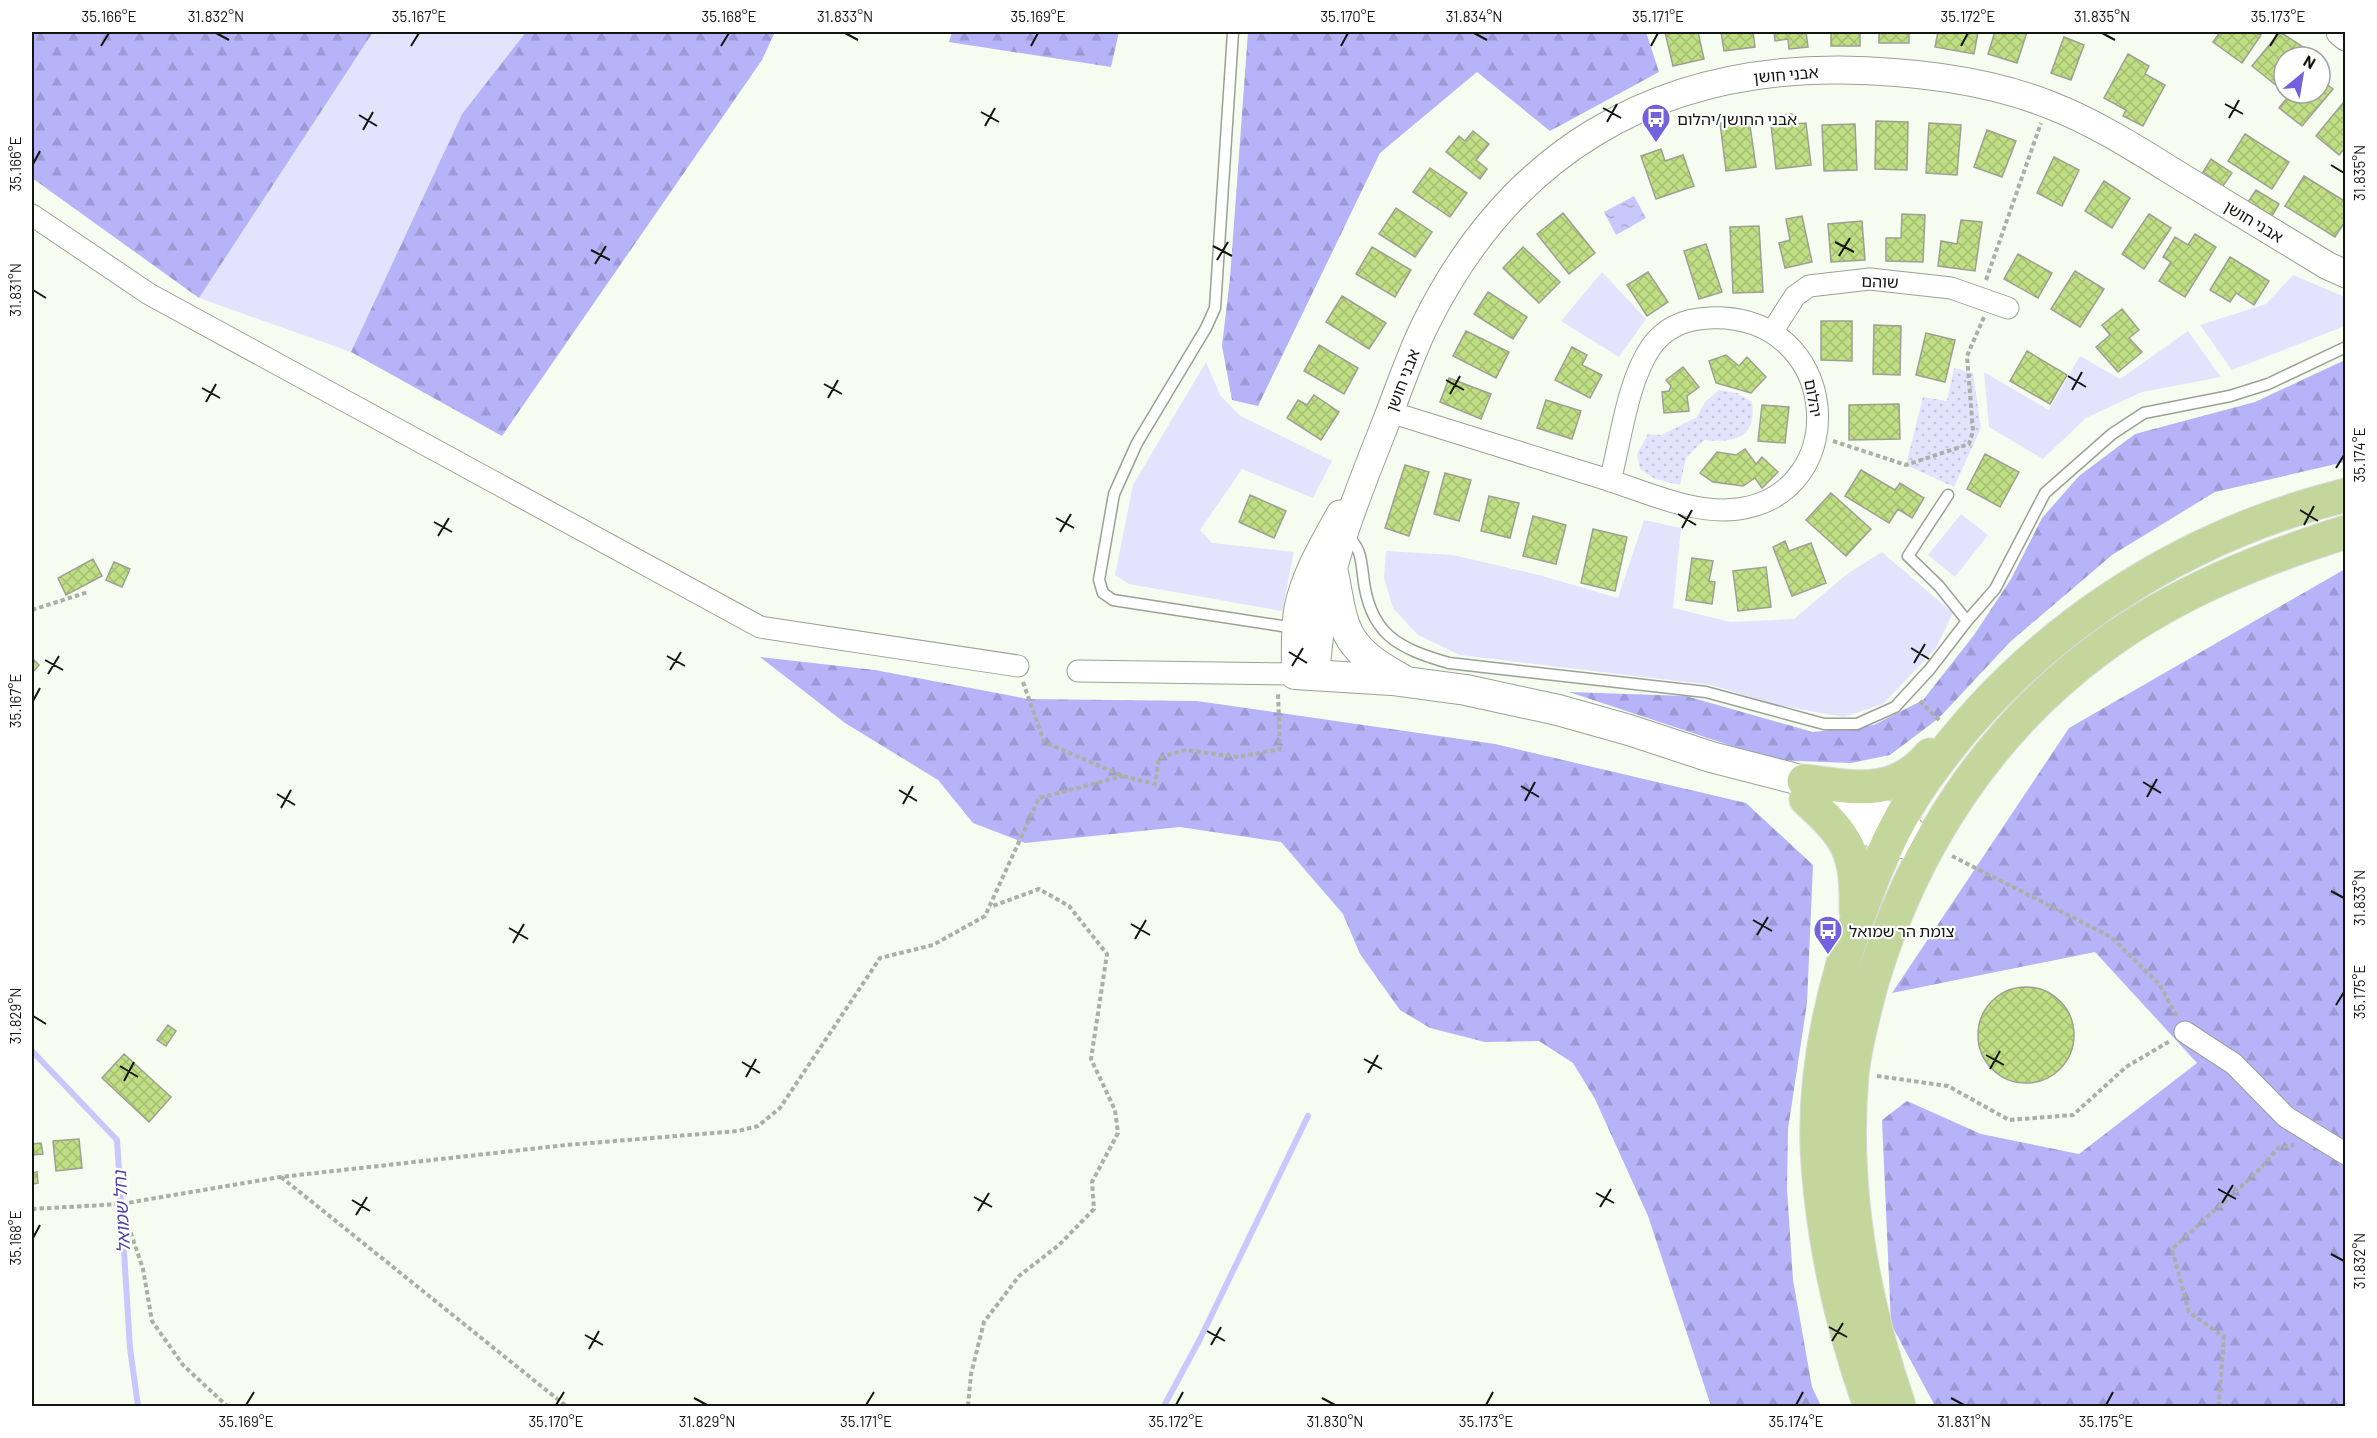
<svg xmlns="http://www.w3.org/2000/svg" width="2377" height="1438" font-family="Barlow,'Noto Sans Hebrew',sans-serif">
<defs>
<pattern id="forest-firs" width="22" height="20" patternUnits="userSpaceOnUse" patternTransform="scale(1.5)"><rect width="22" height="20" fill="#b6b3f8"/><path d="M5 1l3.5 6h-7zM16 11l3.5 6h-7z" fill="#9c99d4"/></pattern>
<pattern id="park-dots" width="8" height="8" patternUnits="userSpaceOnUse" patternTransform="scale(1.5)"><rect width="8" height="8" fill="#e3e3fe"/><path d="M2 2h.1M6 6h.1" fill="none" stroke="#c2c2d9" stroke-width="1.8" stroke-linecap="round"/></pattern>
<pattern id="water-ripples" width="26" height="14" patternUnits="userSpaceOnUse" patternTransform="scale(1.5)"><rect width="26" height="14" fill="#c9c8fc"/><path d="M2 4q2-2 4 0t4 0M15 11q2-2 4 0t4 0" fill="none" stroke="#acabd7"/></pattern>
<pattern id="building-cross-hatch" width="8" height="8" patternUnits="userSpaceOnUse" patternTransform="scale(1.5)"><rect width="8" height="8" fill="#c0df84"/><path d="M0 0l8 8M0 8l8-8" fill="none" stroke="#a4be71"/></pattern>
</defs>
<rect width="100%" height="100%" fill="#f7fcf0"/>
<path fill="#e3e3fe" d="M373,32h153l-64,82 -111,238 -152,-54z
M1602,272l44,47 -27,38 -58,-36z
M2293,275l52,22v29l-113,44 -32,-45 66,-21z
M2188,331l33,46 -79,15 -56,26 -43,41 -54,-32 -5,-55 65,38 31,-54 40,23z
M1206,362l14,33 19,20 93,46 -19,37 -71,-29 -42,61 12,13 82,9 -12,59 -153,-27 -14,-9 18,-90z
M1961,514l27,21 -33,42 -27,-22z
M1644,520l37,8 -8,80 58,14 63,-3 53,-45 35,-22 71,61 -17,35 -53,56 -39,13 -67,-12 -66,-20 -251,-30 -42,-20 -25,-27 -9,-30 2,-27 67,4 86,20 79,23z"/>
<path fill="url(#forest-firs)" d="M32,32h341l-174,266 -167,-120z
M526,32h249l-13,28 -260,376 -151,-84 111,-238z
M952,32h167l-8,35 -162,-25z
M1248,32h398l13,40 -109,59 -73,-59 -97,81 -122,253 -26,-6 -10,-54 8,-68z
M2345,360v102l-130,30 -103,63 -102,87 -71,76 -49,37 -39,8 -77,-3 -205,-68 117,4 127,36 61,-7 49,-25 51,-65 37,-56 31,-61 37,-42 56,-42 120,-32z
M2345,569v837h-410l-44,-82 -9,-204 25,-19 74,33 98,20 118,-91 -102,-111 -203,41 177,-265z
M760,657l115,13 153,29 169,2 298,43 251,59 67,62 -6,138 -19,126 -1,60 6,91 19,107 9,19h-110l-63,-190 -53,-117 -22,-36 -34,-22 -54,1 -55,-14 -30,-18 -40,-56 -17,-40 -62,-72 -101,-15 -155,16 -52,-20 -35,-43 -93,-57z"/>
<path fill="url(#park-dots)" d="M1954,368l19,5 8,55 -27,59 -48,-22 17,-68 24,4z
M1719,390l18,3 15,9c5,36 -18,41 -48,38l-18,18 -6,27 -25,-6 -15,-10 -3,-15 11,-20 13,1 36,-18 8,-15z"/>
<path fill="url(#water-ripples)" d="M1634,196l12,22 -30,17 -12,-23z"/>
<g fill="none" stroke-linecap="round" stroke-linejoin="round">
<path stroke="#c9c8fc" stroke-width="6" d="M32,1051l85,89 13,208 8,58
M1164,1406l36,-67 108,-223"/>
</g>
<path fill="url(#building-cross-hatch)" stroke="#9ca095" stroke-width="1.5" d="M1665,32h33l6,27 -31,7z
M1721,32h32l2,15 -31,4z
M1774,32h32l2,15 -19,2 -1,-10 -13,2z
M1831,32h29v14h-29z
M1879,32h30v11h-30z
M1938,32h40l-4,22 -39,-7z
M1995,32h32l-10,31 -29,-9z
M2220,32h36l5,3 -19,28 -29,-21z
M2280,32l26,17 -6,8h-16v20l-7,9 -25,-20z
M2064,37l20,8 -13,35 -20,-7z
M2128,54l21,12 -4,8 20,11 -22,41 -20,-10 3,-6 -22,-12z
M2320,79l13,10 -31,37 -23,-18 12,-15h29z
M2343,103l3,2v42l-7,8 -23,-19z
M1792,114l1,10 13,-1 5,42 -35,4 -6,-53z
M1749,119l7,48 -30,4 -6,-48z
M1876,121l32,1 -1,48 -32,-1z
M1929,123l32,2 -4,50 -31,-2z
M1855,124l2,46 -33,1 -2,-46z
M1987,130l29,11 -14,36 -28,-10z
M1473,131l16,13 -13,16 11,9 -7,10 -34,-27 13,-16 6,5z
M2245,134l44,28 -17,27 -44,-28z
M1661,149l4,12 18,-6 11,31 -38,13 -15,-43z
M2054,157l25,13 -17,36 -25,-13z
M2211,159l21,14 -9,13 -20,-14z
M1430,168l37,25 -17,24 -37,-25z
M2304,176l42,26v18l-11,17 -50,-31z
M2104,181l26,17 -18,30 -27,-17z
M2256,190l23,14 -7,12 -24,-14z
M1396,208l36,24 -17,25 -36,-23z
M1563,213l32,40 -26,21 -32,-40z
M1902,214l23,1 -2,47 -37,-1v-23h15z
M2149,214l22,14 -27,41 -22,-15z
M1802,216l10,46 -27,6 -6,-25 11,-3 -4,-21z
M1961,220l21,2 -7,49 -37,-5 3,-25 16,3z
M1862,221l3,39 -34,2 -3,-38z
M1759,226l4,66 -30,1 -3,-66z
M2195,234l21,13 -31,50 -26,-16 12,-19 -8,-5 12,-20 13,8z
M1706,244l16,48 -23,7 -15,-48z
M1372,247l39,23 -16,27 -39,-23z
M1523,247l37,35 -21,21 -36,-35z
M2018,254l34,19 -14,25 -34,-19z
M2230,257l39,24 -15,24 -18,-12 -6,9 -20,-12z
M2075,271l29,18 -24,38 -29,-18z
M1648,272l20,30 -21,14 -20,-31z
M1488,292l39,25 -14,22 -39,-25z
M1342,296l44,27 -17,26 -43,-27z
M2122,309l17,21 -10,8 13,14 -24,20 -22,-25 14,-12 -8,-10z
M1821,321h31v40l-31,-1z
M1874,325l27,1 -1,49 -27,-1z
M1466,331l43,21 -13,26 -43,-22z
M1926,333l29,7 -10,42 -29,-7z
M1319,345l39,23 -14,26 -40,-23z
M1572,347l15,8 -5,10 20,10 -12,23 -35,-18z
M2027,351l40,24 -17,29 -40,-23z
M1726,355l13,11 8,-9 19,20 -15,16 -35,-10 -7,-22z
M1683,367l16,20 -12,9 2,15 -25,2 -2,-21 7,-1 2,-5 -5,-6z
M1449,378l42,16 -10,25 -41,-17z
M1314,395l25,17 -18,28 -34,-22 11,-18 9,5z
M1546,400l35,11 -9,28 -35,-11z
M1899,404l1,35 -51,1v-35z
M1762,405l27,2 -4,36 -27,-2z
M1745,449l11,15 6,-7 16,15 -16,16 -7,-10 -12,8 -30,-4 -13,-9 17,-21 19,3z
M1985,454l34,18 -19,35 -33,-18z
M1405,465l24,7 -20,64 -24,-8z
M1861,470l34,20 5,-7 24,15 -12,20 -14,-9 -9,14 -44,-27z
M1445,473l26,7 -12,41 -25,-7z
M1831,493l40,36 -25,27 -40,-36z
M1250,495l36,16 -12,27 -35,-16z
M1489,496l30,7 -9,35 -29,-7z
M1533,516l33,9 -10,39 -33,-8z
M1593,529l34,8 -12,54 -34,-8z
M1785,541l4,10 22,-8 15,40 -34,13 -19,-49z
M1692,558l21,3 -4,20 6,1 -3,22 -26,-4z
M93,559l9,17 -36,19 -8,-17z
M114,562l16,7 -8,18 -16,-7z
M1766,567l5,40 -33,4 -5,-40z
M32,658l7,7 -7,8z
M1978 1035a48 48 0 1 1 96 0a48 48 0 1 1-96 0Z
M168,1025l8,6 -10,15 -9,-6z
M124,1054l47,43 -22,25 -47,-44z
M79,1139l3,29 -26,3 -3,-30z
M41,1143l2,11 -11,1v-11z
M37,1172l1,11 -6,1v-11z"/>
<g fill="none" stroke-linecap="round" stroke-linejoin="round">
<g stroke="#9ca096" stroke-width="13">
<path id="service" d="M1233,32l-18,276 -9,20 -69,115 -23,51 -15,86 4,13 10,7 182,28
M1948,495l-40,61 31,30 28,35
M1346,535c14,11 15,23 17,40 6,59 34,73 86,88l257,29 118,32h33l38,-17 35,-38 37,-48 28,-32 50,-96 67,-59 32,-21 86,-17 38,-12 78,-37"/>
</g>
<g stroke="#9ca096" stroke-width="23">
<path id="minor" d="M32,215l117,79 611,333 258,39
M1772,332l23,-36 14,-10 61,-7 81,9 57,20
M1390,412c71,22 141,44 212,66 42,13 91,37 136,31 117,-16 103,-197 -29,-191 -23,1 -44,9 -58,29 -24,35 -30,93 -41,134
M1078,671l217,3
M2185,1032l49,32 52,53 60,37"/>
</g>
<g stroke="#9ca096" stroke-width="29">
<path id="tertiary" d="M2340,32l6,5
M1295,674c1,-21 -1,-45 3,-66 7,-34 25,-63 42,-94
M1315,676c3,-21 4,-43 8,-64 12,-64 39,-129 63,-190 13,-33 24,-67 40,-99 84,-169 226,-254 414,-253 69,1 145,9 210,35 44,17 85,43 125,68 51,31 102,62 153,93l18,8"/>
</g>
<g stroke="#9ca096" stroke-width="32">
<path id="secondary" d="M1333,573c5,22 7,53 22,71 12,16 31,26 48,36
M1295,674l97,6 74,10 92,20 71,20 82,27 93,24 96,41 26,26
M1829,810l62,31 23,4"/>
</g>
<g stroke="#d9dad9" stroke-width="35">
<path id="primary" d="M1804,781c49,6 90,17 126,-26
M1806,799c43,39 51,53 50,112
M1870,1406c-27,-76 -46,-160 -52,-241 -5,-66 6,-135 24,-198 18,-62 46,-136 83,-188 101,-143 252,-242 421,-284
M1899,1406c-36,-105 -57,-219 -47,-331 3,-31 12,-62 20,-93 40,-134 117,-253 231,-336 74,-54 157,-87 243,-114"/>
</g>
<path stroke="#abafa5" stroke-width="4" stroke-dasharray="4.5 3" stroke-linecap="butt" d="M1986,280l55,-157
M1833,441l73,24 63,-21 4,-13 -6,-75 17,-39
M32,610l56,-18
M1023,682l21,60 79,34 32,8 4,-26 26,-8 53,7 42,-8 -2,-56
M1920,701l20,20
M1952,856l159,81 49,48 17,32
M1877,1076l71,10 61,34 64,-5 53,-48 44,-26
M281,1177l285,229
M121,1204l22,65 9,52 31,44 44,41
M32,1209l89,-5 159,-27 286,-32 172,-14 20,-5 22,-18 100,-150 53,-13 52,-29 54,-118 84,-22
M968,1406l3,-32 13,-52 35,-46 40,-31 35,-36 -2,-27 26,-49 -3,-23 -24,-51 16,-105 -38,-48 -30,-17 -49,18
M2221,1406l-2,-3 5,-66 -35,-25 -17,-63 87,-79 19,-22 16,-3"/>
<use href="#service" stroke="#fff" stroke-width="10"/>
<use href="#minor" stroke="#fff" stroke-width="21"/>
<use href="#tertiary" stroke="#fff" stroke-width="27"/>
<use href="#secondary" stroke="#fff" stroke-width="30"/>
<use href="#primary" stroke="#c3d69b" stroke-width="33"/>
</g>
<path fill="none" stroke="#131511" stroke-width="2" d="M216,33l13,7M845,33l13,7M1474,33l13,7M2102,33l13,7M101,46l8,-13M411,46l8,-13M721,46l8,-13M1031,46l7,-13M1341,46l7,-13M1651,46l7,-13M1961,46l7,-13M2270,46l8,-13M2225,104l18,10M1603,108l18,10M981,112l18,10M359,115l18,11M2229,118l10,-18M1607,122l10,-18M985,126l10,-18M363,130l10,-18M33,164l7,-13M2331,165l13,8M1835,242l19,10M1213,246l19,10M591,250l19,10M1839,256l11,-18M1217,260l11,-18M595,264l11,-18M33,290l13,8M2068,376l18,11M1446,380l18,10M824,384l18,10M202,388l18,10M2072,390l10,-18M1450,394l10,-18M828,398l10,-18M206,402l10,-18M2336,468l8,-13M2300,510l18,11M1678,514l18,11M1056,518l18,10M434,522l18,10M2304,525l10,-19M1682,528l10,-18M1060,532l11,-18M438,536l11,-18M1911,648l18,11M1289,652l18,11M667,656l18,10M45,660l18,10M1914,663l11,-19M1292,666l11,-18M670,670l11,-18M48,674l11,-18M33,701l7,-13M2143,782l18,11M1521,786l18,11M899,790l18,11M277,794l18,11M2147,797l10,-18M1525,801l10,-19M903,804l10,-18M281,808l10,-18M2331,891l13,7M1753,920l19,11M1131,924l19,11M509,928l19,11M1757,935l11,-18M1135,939l11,-19M513,943l11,-19M2336,1005l8,-13M33,1016l13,8M1986,1055l18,10M1364,1059l18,10M742,1062l18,11M120,1066l18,11M1990,1069l10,-18M1368,1073l10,-18M746,1077l10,-18M124,1081l10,-19M2218,1189l18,10M1596,1193l18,10M974,1197l18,10M352,1200l18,11M2222,1203l11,-18M1600,1207l11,-18M978,1211l11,-18M356,1215l11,-18M33,1238l7,-13M2331,1254l13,7M1829,1327l18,10M1207,1331l18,10M585,1335l18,10M1832,1341l11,-18M1211,1345l10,-18M589,1349l10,-18M694,1398l13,7M1322,1398l13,7M1951,1398l13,7M246,1405l8,-13M556,1405l8,-13M866,1405l8,-13M1176,1405l7,-13M1486,1405l7,-13M1796,1405l7,-13M2106,1405l7,-13"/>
<defs>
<g id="bus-pin" transform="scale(1.5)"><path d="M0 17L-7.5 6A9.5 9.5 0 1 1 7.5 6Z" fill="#7462dd" stroke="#fff"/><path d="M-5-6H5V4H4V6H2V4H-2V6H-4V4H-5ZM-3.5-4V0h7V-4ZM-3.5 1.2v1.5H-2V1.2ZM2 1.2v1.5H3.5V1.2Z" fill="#fff"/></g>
</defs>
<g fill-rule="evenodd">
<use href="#bus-pin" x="1656" y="118"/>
<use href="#bus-pin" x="1828" y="930"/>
</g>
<g text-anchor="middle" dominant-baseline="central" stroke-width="4.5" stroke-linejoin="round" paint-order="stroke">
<g font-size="16" fill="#131511" stroke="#fff">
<text transform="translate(1786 74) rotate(-5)">אבני חושן</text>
<text transform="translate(2254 221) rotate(31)">אבני חושן</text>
<text transform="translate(1880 281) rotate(2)">שוהם</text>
<text transform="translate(1402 380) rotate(-69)">אבני חושן</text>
<text transform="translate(1814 398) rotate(80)">יהלום</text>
</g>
<g font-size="16" fill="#131511" stroke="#fff" text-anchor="start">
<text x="1677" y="118">אבני החושן/יהלום</text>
<text x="1849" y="930">צומת הר שמואל</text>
</g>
<g font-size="18" font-style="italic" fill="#5041a2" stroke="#fff">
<text transform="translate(121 1212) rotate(-93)">נחל שמואל</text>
</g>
</g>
<rect width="2377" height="1438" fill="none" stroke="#ffffff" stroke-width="66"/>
<g transform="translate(2302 75) rotate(30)"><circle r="28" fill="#ffffff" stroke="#a1a1a0" stroke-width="1.5"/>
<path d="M0-4.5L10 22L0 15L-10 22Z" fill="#7462dd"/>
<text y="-9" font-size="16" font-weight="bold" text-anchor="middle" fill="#131511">N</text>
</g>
<rect x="33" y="33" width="2311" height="1372" fill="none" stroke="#131511" stroke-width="2"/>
<g font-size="15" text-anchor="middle" fill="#131511">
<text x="109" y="22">35.166°E</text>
<text x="216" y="22">31.832°N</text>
<text x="419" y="22">35.167°E</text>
<text x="729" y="22">35.168°E</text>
<text x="845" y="22">31.833°N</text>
<text x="1038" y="22">35.169°E</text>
<text x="1348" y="22">35.170°E</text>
<text x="1474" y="22">31.834°N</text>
<text x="1658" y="22">35.171°E</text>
<text x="1968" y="22">35.172°E</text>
<text x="2102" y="22">31.835°N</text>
<text x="2278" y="22">35.173°E</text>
<text transform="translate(16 164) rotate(-90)" y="5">35.166°E</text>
<text transform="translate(2360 173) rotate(-90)" y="5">31.835°N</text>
<text transform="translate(16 290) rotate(-90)" y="5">31.831°N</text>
<text transform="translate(2360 455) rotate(-90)" y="5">35.174°E</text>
<text transform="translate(16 701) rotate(-90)" y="5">35.167°E</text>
<text transform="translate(2360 898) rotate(-90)" y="5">31.833°N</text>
<text transform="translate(2360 992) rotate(-90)" y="5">35.175°E</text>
<text transform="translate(16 1016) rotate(-90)" y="5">31.829°N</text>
<text transform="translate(16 1238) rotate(-90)" y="5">35.168°E</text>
<text transform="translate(2360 1261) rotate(-90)" y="5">31.832°N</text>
<text x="246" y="1427">35.169°E</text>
<text x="556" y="1427">35.170°E</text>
<text x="707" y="1427">31.829°N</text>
<text x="866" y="1427">35.171°E</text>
<text x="1176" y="1427">35.172°E</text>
<text x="1335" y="1427">31.830°N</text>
<text x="1486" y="1427">35.173°E</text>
<text x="1796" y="1427">35.174°E</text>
<text x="1964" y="1427">31.831°N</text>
<text x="2106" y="1427">35.175°E</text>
</g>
</svg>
